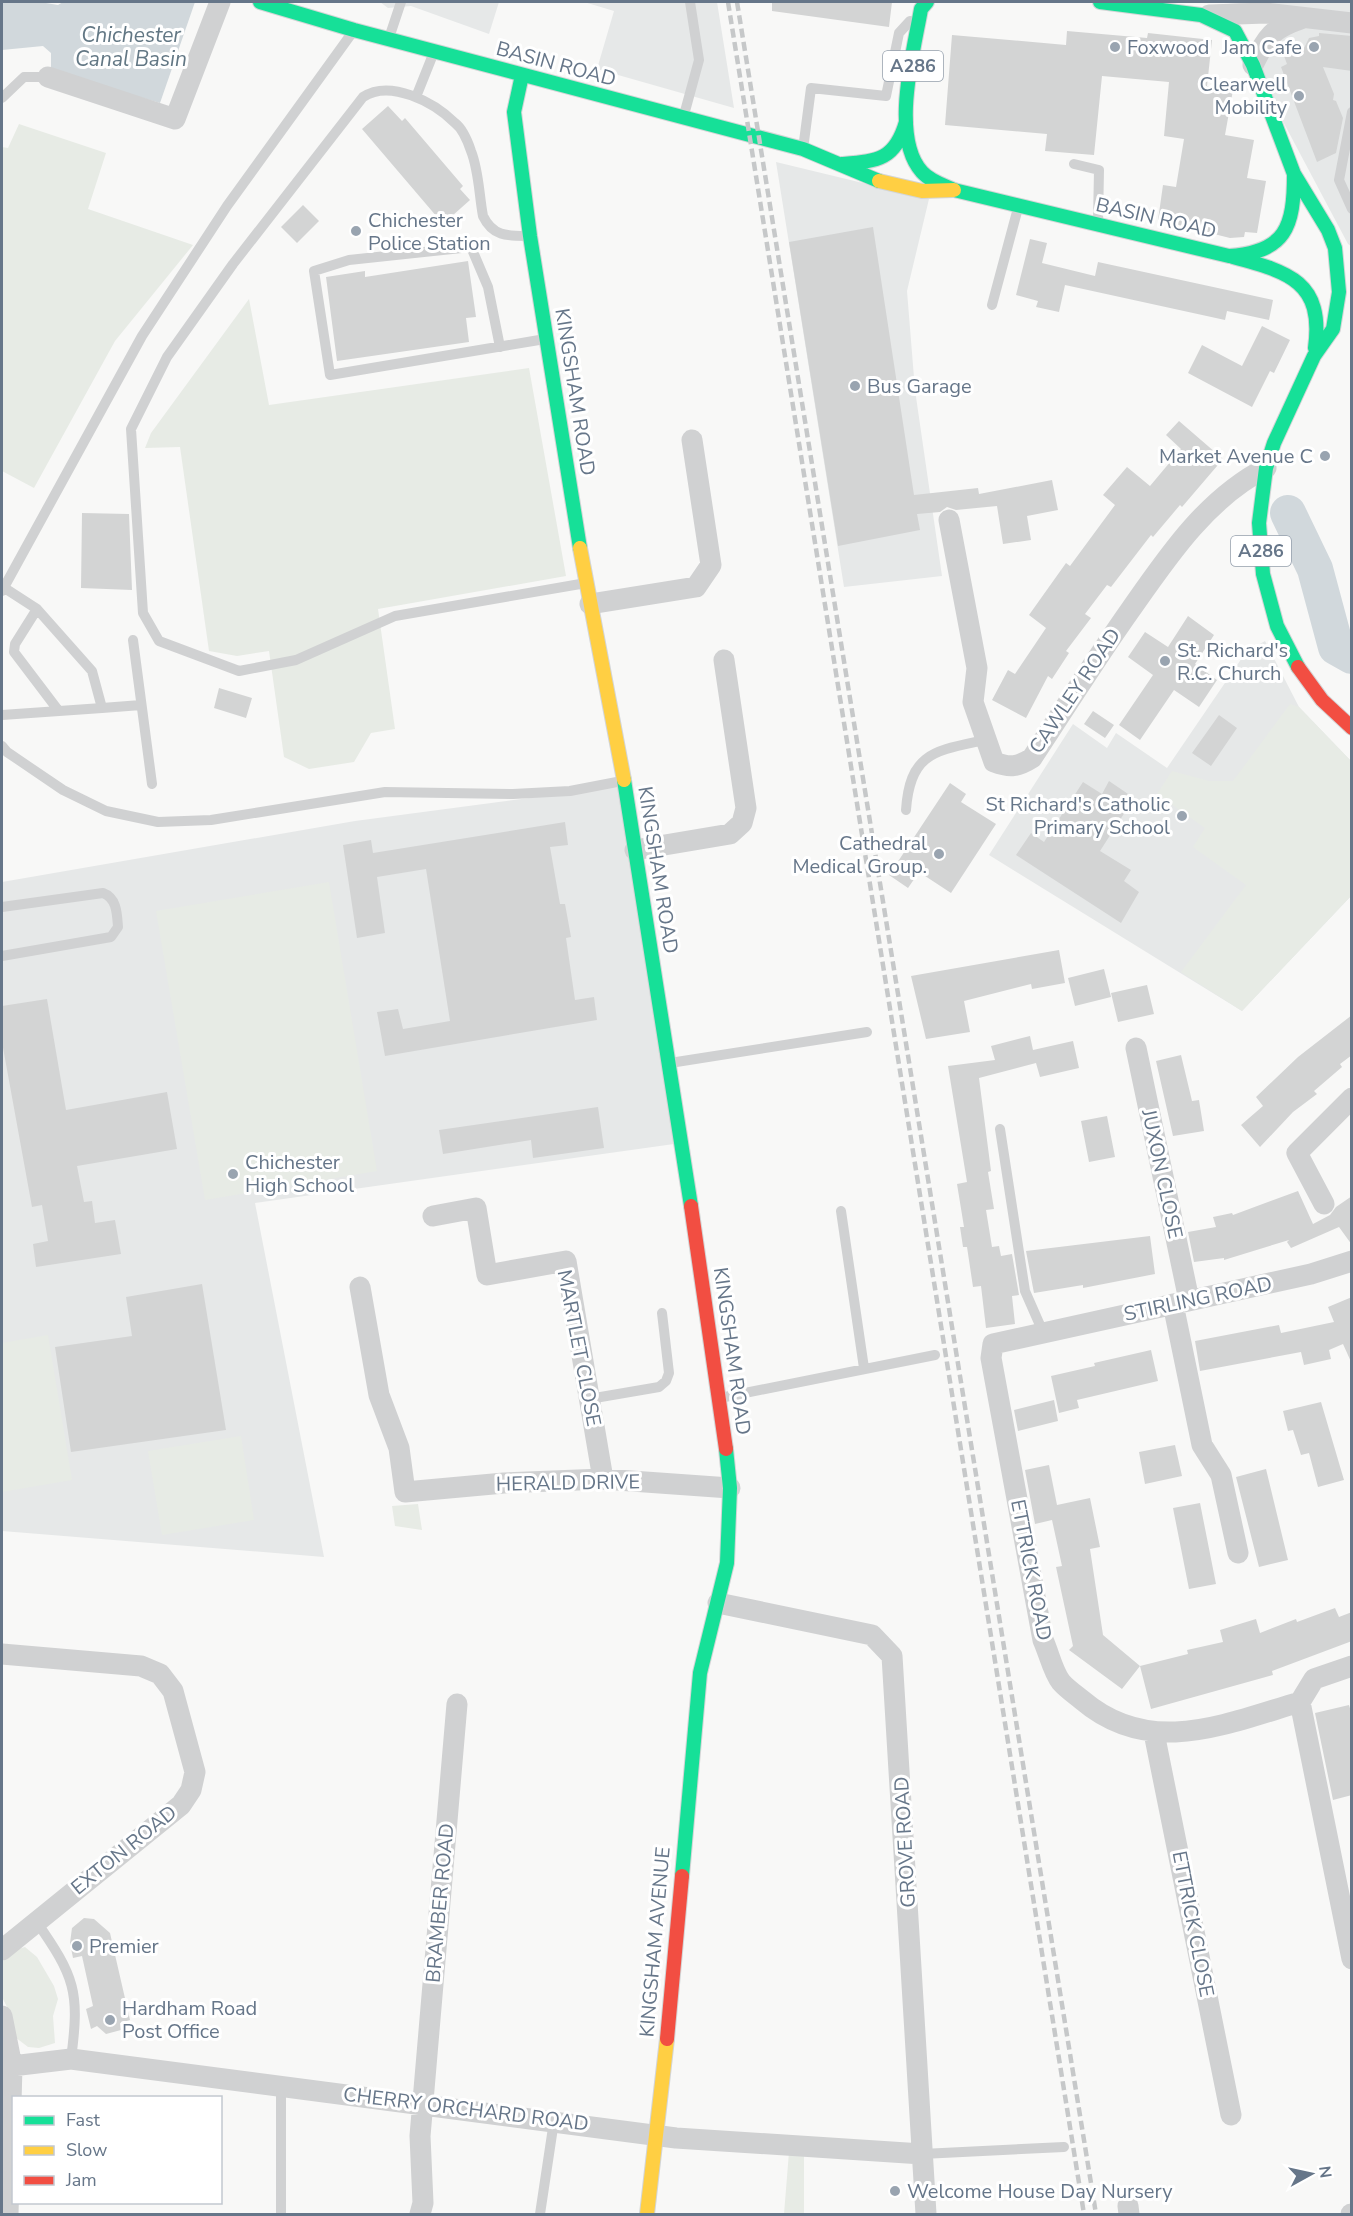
<svg xmlns="http://www.w3.org/2000/svg" width="1353" height="2216" font-family="'Nunito Sans',sans-serif">
<rect width="100%" height="100%" fill="#f8f8f7"/>
<path fill="#e6e8e8" d="M380,2h119l-10,32 -78,-28 -23,2z
M584,2h133l17,106 -137,-39 17,-58z
M1215,2h136v15l-84,-11z
M1351,23v223l-3,-2 -95,-179 27,-39z
M776,162l153,37 -22,92 8,99 27,186 -98,11z
M1265,641l34,66 52,54v135l-109,115 -253,-156 84,-131 34,24 9,-15 51,35 79,-116z
M620,786l54,358 -419,59 69,354 -322,-26v-649l353,-61z"/>
<path fill="#e7ebe5" d="M19,124l87,29 -18,56 105,36 -78,96 -81,147 -32,-17v-324l6,1z
M249,299l20,106 260,-37 37,208 -188,33 17,120 -24,4 -17,29 -45,7 -25,-12 -15,-106 -32,5 -28,-5 -29,-204 -35,1 6,-15z
M1290,704l9,3 52,54v135l-109,115 -61,-39 65,-87 -53,-38 12,-19 -48,-34 15,-23 37,10h24z
M329,882l48,289 -172,29 -49,-289z
M48,1335l24,145 -70,12v-149z
M241,1436l13,84 -92,15 -14,-84z
M418,1504l4,26 -27,-4 -3,-20z
M25,1947l12,10 17,29 4,13 -5,17 2,27 -16,5 -11,-1 -13,-10 -7,-28 -6,-12v-35l10,-11z
M789,2152l15,2v60h-20z"/>
<path fill="#d1d8dc" d="M2,2h38l18,3 5,-3h132l-35,101 -109,-32v-18l-8,-7 -41,4z"/>
<g fill="none" stroke-linecap="round" stroke-linejoin="round">
<path stroke="#d1d8dc" stroke-width="36" d="M1288,513l27,56 21,78 16,9"/>
</g>
<path fill="#d3d4d4" d="M772,2h120l-3,25 -117,-16z
M1067,31l80,7 1,-5 64,7 -5,46 26,4 -8,45 29,5 -7,38 19,3 -9,52 -12,-1 -1,5 -14,1 -72,-18 5,-35 13,2 8,-48 -20,-3 5,-54 -67,-6 -8,79 -49,-4 2,-17 -102,-9 7,-90 114,10z
M1319,33l33,3v35l-29,-4 11,27 -1,6 3,1 7,17 -7,35 -19,9 -36,-95 6,-3 -3,-8 20,-8 5,-10 10,-2z
M388,106l14,15 3,-3 58,68 -3,3 10,11 -27,24 -81,-95z
M303,205l16,16 -22,22 -16,-16z
M873,227l41,268 64,-7 1,6 73,-14 6,30 -31,6 4,24 -28,4 -6,-38 -41,4 -9,-3 -7,5 -23,2 3,16 -82,16 -49,-304z
M1030,239l17,4 -5,20 53,13 3,-14 175,38 -4,20 -42,-9 -2,9 -160,-35 -6,27 -23,-5 2,-6 -22,-6z
M468,261l8,56 -10,1 3,24 -132,19 -11,-84 39,-6v6z
M1262,326l28,14 -16,33 -4,-2 -18,36 -64,-34 14,-28 40,21z
M1179,421l44,38 -41,48 -2,-2 -27,32 -2,-2 -40,52 -4,-2 -22,29 6,4 -25,33 3,2 -17,26 -4,-3 -22,42 -34,-18 16,-30 7,4 31,-46 -17,-13 37,-52 4,3 45,-61 -12,-10 24,-28 23,19 31,-37 -15,-14z
M82,513l47,1 3,76 -51,-2z
M1188,616l26,19 -19,29 22,16 -18,27 -25,-17 -34,50 -21,-15 34,-50 -25,-18 17,-25 23,15z
M219,688l33,10 -6,20 -32,-10z
M1093,711l21,14 -9,13 -21,-14z
M1219,715l18,13 -26,38 -19,-13z
M1109,781l25,17 -34,53 31,19 -7,11 15,11 -18,31 -105,-68 15,-22 13,9 39,-60 19,12z
M950,783l16,11 -5,8 35,22 -45,69 -32,-21 -11,16 -19,-13z
M565,822l3,23 -18,2 10,57h5l6,33 -5,1 9,62 19,-3 3,23 -212,36 -8,-44 21,-3 5,20 47,-8 -24,-152 -49,8 8,56 -28,5 -14,-93 28,-5 2,13z
M1059,950l6,33 -33,6 -1,-5 -67,17 6,31 -44,7 -15,-63z
M1104,969l7,28 -36,9 -7,-28z
M1147,985l7,29 -36,8 -7,-29z
M47,999l19,111 101,-18 10,57 -100,17 7,36 8,-1 3,22 20,-3 6,34 -85,13 -3,-23 15,-3 -6,-36 -10,2 -30,-165v-36z
M1352,1015v40l-12,9 2,3 -28,24 3,3 -24,18 -33,35 -19,-22 22,-19 -7,-9 42,-40z
M1030,1036l3,14 40,-9 6,27 -39,9 -4,-14 -57,15 12,93 -3,1 6,37 -8,1 6,37 7,-1 2,10 11,-2 7,41 -7,1 3,28 -29,4 -5,-42 -8,1 -6,-40h-4l-3,-20h4l-7,-43 10,-2 -19,-116 47,-6 -4,-14z
M1181,1055l11,46 7,-1 5,31 -31,5 -17,-75z
M598,1107l6,41 -71,10 -2,-18 -88,14 -4,-24z
M1107,1116l8,41 -26,5 -8,-41z
M1298,1191l15,33 17,-9 6,-8 16,-11v49l-13,-18 -48,21 -4,-6 2,-2 -65,20v-2l-30,4 -6,-30 28,-5 -3,-10 19,-4 1,2z
M1150,1236l5,38 -72,14v-3l-49,8 -8,-42z
M202,1284l24,146 -155,22 -16,-105 77,-11 -6,-39z
M1352,1297v67l-9,-20 -14,6 2,9 -27,6 -3,-13 -101,19 -5,-30 84,-16 2,8 53,-11 -6,-15z
M1151,1350l7,31 -81,19 2,8 -20,5 -8,-37 44,-10 -1,-3z
M1054,1400l4,21 -40,10 -4,-21z
M1321,1402l23,78 -26,7 -9,-34 -8,2 -8,-25 -5,1 -5,-20z
M1175,1445l7,31 -37,8 -6,-32z
M1049,1465l8,40 33,-7 10,49 -10,2 13,86 37,31 48,-12 -1,-4 36,-8 -3,-12 36,-11 4,14 36,-14 1,3 38,-14 4,9 13,-5v29l-80,30 1,4 -122,34 -11,-43 -18,23 -53,-39 4,-4 -17,-79 6,-1 -10,-46 -17,4 -10,-54z
M1266,1469l22,91 -29,7 -23,-90z
M1200,1503l16,81 -27,5 -16,-81z
M1349,1705l3,10v80l-19,5 -18,-87z
M84,1918l10,1 16,14 20,87 -10,3 1,7 -15,4 -9,-8 -6,3 -5,-20 7,-3 -11,-50 -9,2 -3,-15 2,-15z"/>
<g fill="none" stroke-linecap="round" stroke-linejoin="round">
<g stroke="#d3d5d6" stroke-width="16">
<path id="fast" d="M260,2l94,28 449,119 76,32
M927,2l-6,7c-7,41 -31,128 1,163 8,9 21,13 32,18l275,66c57,-4 65,-29 65,-82
M1100,2l101,13 34,16 18,34 41,109 34,56 7,18 4,44 -6,37 -19,27 -40,87 -8,25 -7,55 4,51 14,52 21,41
M522,75l-8,37 16,124 50,312
M842,164c36,-3 53,-4 64,-42
M1233,257c56,15 91,25 82,91
M624,780l67,426
M682,1876l18,-203 27,-110 3,-75 -4,-39"/>
</g>
<g stroke="#d3d5d6" stroke-width="16">
<path id="slow" d="M879,181l43,10 32,-1
M580,548l44,232
M647,2214l20,-175"/>
</g>
<g stroke="#d3d5d6" stroke-width="16">
<path id="jam" d="M1298,667l24,33 30,28
M691,1206l35,243
M667,2039l15,-163"/>
</g>
<path stroke="#d0d1d2" stroke-width="10" d="M389,38l12,-36
M416,97l18,-45
M2,98l22,-21h24
M1352,112l-13,68 13,29
M684,115l15,-55 -9,-58
M803,149l8,-61 75,8 13,-63 11,-12
M1074,164l25,6 -1,51
M529,236c-21,0 -36,1 -46,-20 -4,-21 -4,-45 -12,-65 -3,-9 -8,-22 -16,-28 -21,-21 -65,-44 -92,-26l-130,167 -66,93 -36,72 12,184 16,28 80,30 57,-11 99,-44 191,-33
M992,305l26,-97
M500,347l-12,-60 -17,-40 -122,13 -35,11 16,104 215,-36
M3,587l34,22 -22,35 -1,8 44,58
M2,591l140,-255 85,-130 125,-173
M133,640l19,144
M102,708l39,-3
M2,715l100,-7 -10,-37 -55,-62
M2,746l5,6 56,38 43,21 52,11 53,-2 174,-28 128,2 57,-3 52,-10
M906,810c4,-58 29,-59 79,-70
M2,907l101,-14c14,5 14,21 15,34l-7,10 -109,19
M670,1063l197,-31
M1000,1129l25,162 18,41
M841,1211l23,157
M720,1398l215,-43
M589,1399l70,-12 7,-6 3,-8 -7,-60
M36,1921c39,56 44,70 35,138
M281,2085v129
M922,2154l142,-7
M540,2214l14,-93"/>
<path stroke="#d0d1d2" stroke-width="21" d="M1209,15l57,-2 86,10
M1253,65c15,-30 18,-36 50,-47
M48,77l127,42 45,-117
M949,520l28,148 -4,34 21,60c16,6 24,5 38,-4 33,-50 65,-101 99,-149 37,-53 76,-111 135,-141
M590,604l106,-17 15,-22 -19,-125
M635,850l95,-16 12,-11 4,-15 -22,-148
M1136,1048l53,252
M1324,1204l-27,-51 55,-55
M433,1216l43,-8 11,67 79,-14 37,218
M360,1287l19,108 20,53 6,44 99,-9 99,-4 127,9
M1173,1304l29,141 19,30 17,78
M718,1603l154,32 20,21 34,558
M2,1654l139,12 19,8 13,17 22,81 -4,18 -10,15 -179,145
M1352,1666l-38,13 -14,23 52,257
M1300,1702c-75,22 -150,56 -218,-2 -6,-5 -15,-11 -21,-18 -8,-10 -12,-29 -18,-42l-52,-282 2,-14 318,-70 41,-13
M1154,1733l77,382
M2,2016l10,50 -4,148
M12,2066l59,-7 605,79 246,16
M1128,2206l1,8
M420,2214l3,-11 -3,-67 37,-432
M1351,2214h1"/>
<use href="#fast" stroke="#16e098" stroke-width="14"/>
<use href="#slow" stroke="#ffcf43" stroke-width="14"/>
<use href="#jam" stroke="#f24e42" stroke-width="14"/>
<path stroke="#c6c8c9" stroke-width="4.5" stroke-dasharray="9 4.5" stroke-linecap="butt" d="M728,2l356,2212
M737,2l359,2212"/>
</g>
<g fill="#99a4b0" stroke="#fff" stroke-width="2">
<circle cx="1115" cy="47" r="6"/>
<circle cx="1314" cy="47" r="6"/>
<circle cx="1299" cy="96" r="6"/>
<circle cx="356" cy="231" r="6"/>
<circle cx="855" cy="386" r="6"/>
<circle cx="1325" cy="456" r="6"/>
<circle cx="1165" cy="661" r="6"/>
<circle cx="1182" cy="816" r="6"/>
<circle cx="939" cy="854" r="6"/>
<circle cx="233" cy="1174" r="6"/>
<circle cx="77" cy="1946" r="6"/>
<circle cx="110" cy="2020" r="6"/>
<circle cx="895" cy="2191" r="6"/>
</g>
<g text-anchor="middle" dominant-baseline="central" stroke-width="6" stroke-linejoin="round" paint-order="stroke">
<g fill="#fff" stroke="#949fac" stroke-width="1.5">
<rect x="883" y="51" width="60" height="30" rx="4.5"/>
<rect x="1231" y="536" width="60" height="30" rx="4.5"/>
</g>
<g font-size="18" font-weight="bold" fill="#667689">
<text x="913" y="66">A286</text>
<text x="1261" y="551">A286</text>
</g>
<g font-size="20" fill="#667689" stroke="#fff" text-anchor="start">
<text x="1127" y="47">Foxwood</text>
<text x="1302" y="47" text-anchor="end">Jam Cafe</text>
<text x="1287" y="84" text-anchor="end">Clearwell<tspan x="1287" dy="23">Mobility</tspan></text>
<text x="368" y="220">Chichester<tspan x="368" dy="23">Police Station</tspan></text>
<text x="867" y="386">Bus Garage</text>
<text x="1313" y="456" text-anchor="end">Market Avenue C</text>
<text x="1177" y="650">St. Richard's<tspan x="1177" dy="23">R.C. Church</tspan></text>
<text x="1170" y="804" text-anchor="end">St Richard's Catholic<tspan x="1170" dy="23">Primary School</tspan></text>
<text x="927" y="843" text-anchor="end">Cathedral<tspan x="927" dy="23">Medical Group.</tspan></text>
<text x="245" y="1162">Chichester<tspan x="245" dy="23">High School</tspan></text>
<text x="89" y="1946">Premier</text>
<text x="122" y="2008">Hardham Road<tspan x="122" dy="23">Post Office</tspan></text>
<text x="907" y="2191">Welcome House Day Nursery</text>
</g>
<g font-size="20" fill="#667689" stroke="#fff">
<text transform="translate(556 64) rotate(15)">BASIN ROAD</text>
<text transform="translate(1156 218) rotate(13)">BASIN ROAD</text>
<text transform="translate(575 392) rotate(81)">KINGSHAM ROAD</text>
<text transform="translate(1075 691) rotate(-56)">CAWLEY ROAD</text>
<text transform="translate(658 870) rotate(81)">KINGSHAM ROAD</text>
<text transform="translate(1162 1174) rotate(78)">JUXON CLOSE</text>
<text transform="translate(1198 1299) rotate(-12)">STIRLING ROAD</text>
<text transform="translate(579 1348) rotate(79)">MARTLET CLOSE</text>
<text transform="translate(732 1351) rotate(82)">KINGSHAM ROAD</text>
<text transform="translate(568 1483) rotate(-1)">HERALD DRIVE</text>
<text transform="translate(1031 1570) rotate(79)">ETTRICK ROAD</text>
<text transform="translate(905 1842) rotate(-93)">GROVE ROAD</text>
<text transform="translate(124 1850) rotate(-39)">EXTON ROAD</text>
<text transform="translate(440 1903) rotate(-85)">BRAMBER ROAD</text>
<text transform="translate(1193 1924) rotate(79)">ETTRICK CLOSE</text>
<text transform="translate(655 1942) rotate(-85)">KINGSHAM AVENUE</text>
<text transform="translate(466 2109) rotate(7)">CHERRY ORCHARD ROAD</text>
</g>
<g font-size="21" font-style="italic" fill="#627784" stroke="#fff">
<text x="131" y="35">Chichester<tspan x="131" dy="24">Canal Basin</tspan></text>
</g>
</g>
<rect width="1353" height="2216" fill="none" stroke="#667689" stroke-width="6"/>
<rect x="12" y="2096" width="210" height="108" fill="#ffffff" stroke="#c2c8d0" stroke-width="1.5"/>
<rect x="24" y="2116" width="30" height="9" fill="#16e098" stroke="#c2c8d0" stroke-width="1.5"/>
<text x="66" y="2126" font-size="18" fill="#667689">Fast</text>
<rect x="24" y="2146" width="30" height="9" fill="#ffcf43" stroke="#c2c8d0" stroke-width="1.5"/>
<text x="66" y="2156" font-size="18" fill="#667689">Slow</text>
<rect x="24" y="2176" width="30" height="9" fill="#f24e42" stroke="#c2c8d0" stroke-width="1.5"/>
<text x="66" y="2186" font-size="18" fill="#667689">Jam</text>
<g transform="translate(1311 2174) rotate(82)" stroke="#ffffff" stroke-width="4.5" paint-order="stroke">
<path d="M0-4.5L10 22L0 15L-10 22Z" fill="#667689"/>
<text y="-9" font-size="16" font-weight="bold" text-anchor="middle" fill="#667689">N</text>
</g>
</svg>
